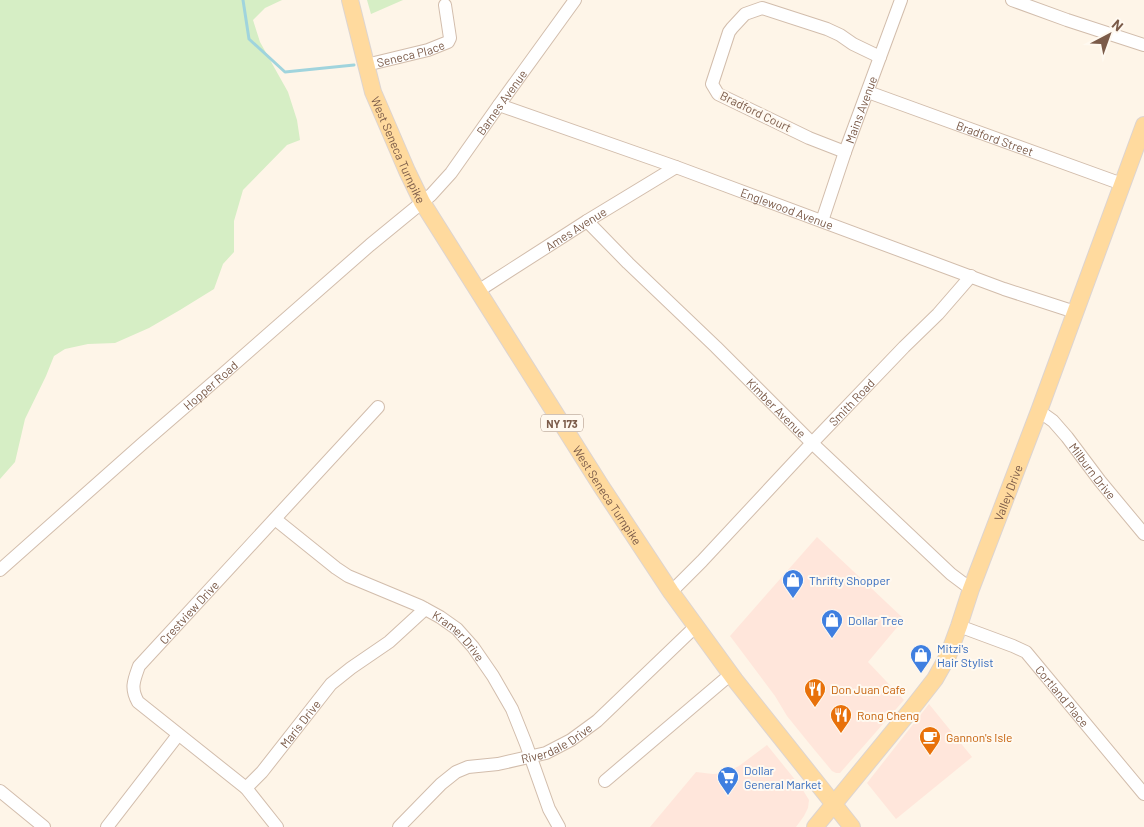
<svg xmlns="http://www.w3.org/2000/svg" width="1144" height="827" font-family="Barlow,sans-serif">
<rect width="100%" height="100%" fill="#fef5e8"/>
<path fill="#ffe6db" d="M817,537l87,82 -36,43 36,38 -64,73h-4l-4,-2 -24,-29 -21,-26 -12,-20 -45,-60z
M929,704l43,53 -76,62 -29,-36z
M767,745l34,42 8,13 -1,8 -4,8 -8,11h-146l46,-55 17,2 11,-1 15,-7z"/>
<path fill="#d6eec5" d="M0,0h282l-17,8 -12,12 7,22 28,50 9,28 3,20 -13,5 -44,45 -9,31v31l-11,12 -9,25 -34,21 -31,18 -34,15 -27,1 -23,5 -11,7 -8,20 -21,43 -10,43 -15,17z
M367,0h36l-32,14z"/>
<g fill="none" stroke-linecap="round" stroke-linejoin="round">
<path stroke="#a0d4dd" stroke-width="3" d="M243,0l6,39 36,33 69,-7"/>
<g stroke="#d2bdac" stroke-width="14">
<g id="minor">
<path d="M1012,0l55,20 77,25"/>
<path id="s1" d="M366,65l62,-15 20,-8 2,-4 -5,-33"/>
<path id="s2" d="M868,92l254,92"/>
<path id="s3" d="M499,105l177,62 328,122 71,23"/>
<path d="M845,152l-36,-14 -91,-44 -6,-10 17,-52 3,-4 13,-14 17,-6 65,21 13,6 13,9 27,13"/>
<path id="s4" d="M587,221l41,42 88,84 96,96 139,131 20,15"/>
<path id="s5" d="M822,221l23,-69 56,-152"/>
<path id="s6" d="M478,291l109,-70 89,-54"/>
<path id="s7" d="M1039,411l14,10 14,16 33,44 44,53"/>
<path id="s8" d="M275,519l61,49 12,8 72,30 20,11 17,12 16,18 20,29 19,33 14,35 23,65 10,18"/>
<path id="s9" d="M0,570l142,-126 81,-70 147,-129 61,-50 20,-22 48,-68 76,-105"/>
<path id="s10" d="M671,592l31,-31 110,-118 92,-96 34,-33 33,-38"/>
<path id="s11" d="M959,626l54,20 13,6 118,142"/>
<path d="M605,781l126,-107"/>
<path id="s12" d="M246,788l16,-16 69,-88 20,-16 38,-26 36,-33"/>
<path d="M0,791l44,36"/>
<path d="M107,827l71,-92"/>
<path id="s13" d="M277,827l-31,-39 -108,-86c-8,-14 -4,-22 1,-36l239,-259"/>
<path id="s14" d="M399,827l42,-43 15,-12 12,-5 30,-3 48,-11 25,-13 26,-19 98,-94"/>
</g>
</g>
<g stroke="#ddd4d0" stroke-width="18">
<g id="major">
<path id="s15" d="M350,0l23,92 34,79 15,31 179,284 70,106 64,88 117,147"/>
<path id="s16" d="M815,827l95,-116 25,-32 13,-23 11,-30 12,-37 68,-178 105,-286"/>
</g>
</g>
<use href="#minor" stroke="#fff" stroke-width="12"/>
<use href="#major" stroke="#ffda9e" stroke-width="16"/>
</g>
<defs>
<g id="shop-pin" transform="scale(1.125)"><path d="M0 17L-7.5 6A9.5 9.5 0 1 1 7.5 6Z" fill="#3f7fe0" stroke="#fff9f0"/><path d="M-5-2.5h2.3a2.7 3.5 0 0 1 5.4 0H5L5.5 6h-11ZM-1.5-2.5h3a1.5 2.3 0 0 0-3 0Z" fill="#fff"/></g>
<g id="restaurant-pin" transform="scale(1.125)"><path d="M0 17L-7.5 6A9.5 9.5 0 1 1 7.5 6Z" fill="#e8710a" stroke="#fff9f0"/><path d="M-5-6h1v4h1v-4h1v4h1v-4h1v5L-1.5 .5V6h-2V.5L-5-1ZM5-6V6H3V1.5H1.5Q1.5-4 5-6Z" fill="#fff"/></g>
<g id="cafe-pin" transform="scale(1.125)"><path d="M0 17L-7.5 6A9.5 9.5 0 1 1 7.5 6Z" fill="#e8710a" stroke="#fff9f0"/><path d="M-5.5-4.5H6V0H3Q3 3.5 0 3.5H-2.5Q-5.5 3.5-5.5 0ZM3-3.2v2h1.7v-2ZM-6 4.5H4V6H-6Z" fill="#fff"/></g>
<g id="supermarket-pin" transform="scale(1.125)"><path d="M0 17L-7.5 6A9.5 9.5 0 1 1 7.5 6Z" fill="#3f7fe0" stroke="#fff9f0"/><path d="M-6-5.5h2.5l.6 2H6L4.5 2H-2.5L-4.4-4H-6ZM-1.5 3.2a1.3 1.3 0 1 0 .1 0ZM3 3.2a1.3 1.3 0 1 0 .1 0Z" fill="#fff"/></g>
</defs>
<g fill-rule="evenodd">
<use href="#shop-pin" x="793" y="580"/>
<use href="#shop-pin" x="832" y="620"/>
<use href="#shop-pin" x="921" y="655"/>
<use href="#restaurant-pin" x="815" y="689"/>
<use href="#restaurant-pin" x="841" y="715"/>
<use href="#cafe-pin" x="930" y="737"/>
<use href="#supermarket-pin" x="728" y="777"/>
</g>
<g text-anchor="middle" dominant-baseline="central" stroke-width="4" stroke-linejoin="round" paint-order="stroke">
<rect fill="#fff9f0" stroke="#a38a7b" stroke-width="1" x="541" y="414.5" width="42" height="17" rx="4"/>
<g font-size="11" font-weight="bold" fill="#7b5b49">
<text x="562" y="423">NY 173</text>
</g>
<g font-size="12" fill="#7b5b49" stroke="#fff9f0">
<text stroke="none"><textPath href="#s1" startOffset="46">Seneca Place</textPath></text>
<text stroke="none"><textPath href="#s9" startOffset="688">Barnes Avenue</textPath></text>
<text stroke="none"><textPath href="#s5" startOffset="118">Mains Avenue</textPath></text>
<text transform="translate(756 111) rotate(26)">Bradford Court</text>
<text stroke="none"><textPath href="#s2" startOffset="135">Bradford Street</textPath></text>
<text stroke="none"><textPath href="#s15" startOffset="158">West Seneca Turnpike</textPath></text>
<text stroke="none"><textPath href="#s3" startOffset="306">Englewood Avenue</textPath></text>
<text stroke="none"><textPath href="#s6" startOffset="116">Ames Avenue</textPath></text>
<text stroke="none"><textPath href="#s9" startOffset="280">Hopper Road</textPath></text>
<text stroke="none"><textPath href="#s10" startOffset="262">Smith Road</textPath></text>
<text stroke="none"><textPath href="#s4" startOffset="266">Kimber Avenue</textPath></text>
<text stroke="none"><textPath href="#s7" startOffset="81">Milburn Drive</textPath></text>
<text stroke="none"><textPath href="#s16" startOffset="391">Valley Drive</textPath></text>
<text stroke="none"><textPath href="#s15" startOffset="562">West Seneca Turnpike</textPath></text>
<text stroke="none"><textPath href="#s13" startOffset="299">Crestview Drive</textPath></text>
<text stroke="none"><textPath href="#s8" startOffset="220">Kramer Drive</textPath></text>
<text stroke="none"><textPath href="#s11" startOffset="129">Cortland Place</textPath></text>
<text stroke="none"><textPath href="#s12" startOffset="84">Maris Drive</textPath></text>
<text stroke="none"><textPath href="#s14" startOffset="185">Riverdale Drive</textPath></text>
</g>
<g font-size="12" fill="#366cbe" stroke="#fff9f0" text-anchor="start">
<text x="809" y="580">Thrifty Shopper</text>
<text x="848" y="620">Dollar Tree</text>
<text x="937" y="648">Mitzi's<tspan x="937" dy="14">Hair Stylist</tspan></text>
<text x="744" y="770">Dollar<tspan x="744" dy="14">General Market</tspan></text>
</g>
<g font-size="12" fill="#c56008" stroke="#fff9f0" text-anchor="start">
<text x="831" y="689">Don Juan Cafe</text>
<text x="857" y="715">Rong Cheng</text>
<text x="946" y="737">Gannon's Isle</text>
</g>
</g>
<g transform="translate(1109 35) rotate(41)" stroke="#fff9f0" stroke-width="4" paint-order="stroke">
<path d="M0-4L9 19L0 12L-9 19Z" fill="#7b5b49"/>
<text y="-8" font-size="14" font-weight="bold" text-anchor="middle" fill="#7b5b49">N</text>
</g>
</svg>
